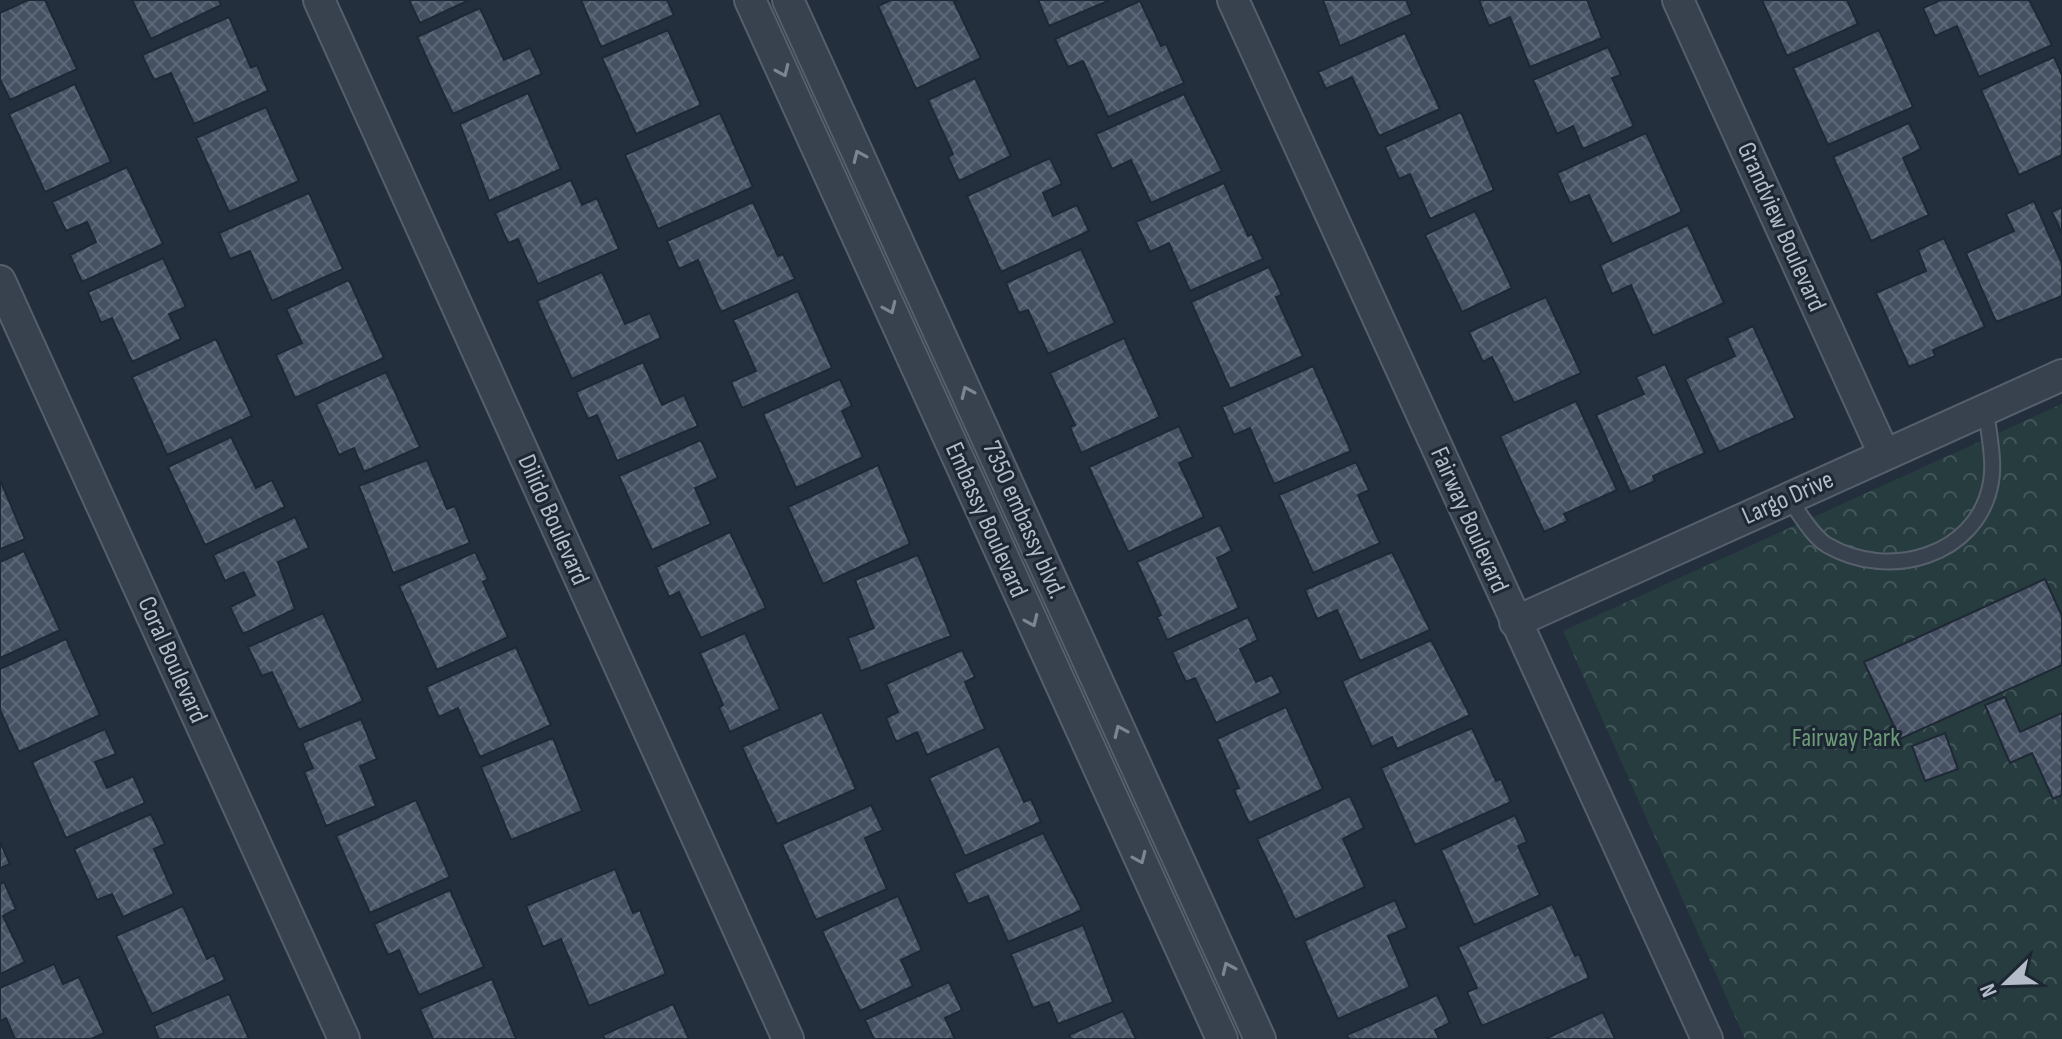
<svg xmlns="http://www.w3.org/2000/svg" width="2062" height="1039" font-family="'Sofia Sans Condensed',sans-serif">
<defs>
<pattern id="forest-crowns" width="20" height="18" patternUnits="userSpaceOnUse" patternTransform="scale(2)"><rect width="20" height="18" fill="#263c3f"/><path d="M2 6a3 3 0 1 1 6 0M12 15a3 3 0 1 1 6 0" fill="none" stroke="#435659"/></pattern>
<pattern id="building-cross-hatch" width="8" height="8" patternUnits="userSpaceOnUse" patternTransform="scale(2)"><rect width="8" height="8" fill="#455162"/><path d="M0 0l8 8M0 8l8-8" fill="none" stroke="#5d6877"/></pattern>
</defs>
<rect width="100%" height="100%" fill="#242f3e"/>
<path fill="url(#forest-crowns)" d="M2062,404v635h-317l-182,-408z"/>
<path fill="url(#building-cross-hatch)" stroke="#1f2835" stroke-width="2" d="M28,0h17l32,69 -67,31 -10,-21v-66z
M132,0h87l2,5 -70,34z
M409,0h60l-49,23z
M581,0h86l7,15 -73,32z
M891,0h67l-4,2 27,56 -65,31 -38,-83z
M1038,0h72l-61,26z
M1323,0h83l6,14 -72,32z
M1479,0h108l15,38 -72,29 -20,-50 -21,9z
M1762,0h85l11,24 -71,32z
M1941,0h88l23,45 -73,32 -22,-51 -22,10 -12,-28z
M1140,1l21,45 5,-2 18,39 -76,34 -25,-56 -15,6 -13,-28z
M480,8l24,52 26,-12 12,26 -89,40 -36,-77z
M229,17l22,51 6,-3 11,26 -74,33 -23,-51 -17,7 -12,-25z
M668,30l33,75 -65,29 -34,-76z
M1879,30l34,77 -85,38 -35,-77z
M1405,33l35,76 -61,27 -27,-59 -26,12 -8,-17z
M1608,47l13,28 -9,3 22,48 -51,23 -10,-23 -16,8 -24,-54z
M2054,57l8,18v80l-43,20 -38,-85z
M975,78l36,78 -52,25 -11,-24 5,-3 -25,-54z
M75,84l36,78 -66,30 -36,-78z
M528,93l33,76 -72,32 -29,-77z
M1184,94l38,77 -71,32 -20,-43 -19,9 -16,-35z
M266,107l33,74 -70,31 -33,-74z
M1461,112l33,78 -64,29 -20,-45 -11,5 -14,-32z
M720,113l33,74 -95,42 -33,-74z
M1909,123l12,26 -18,9 26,57 -58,26 -38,-84z
M1646,133l36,79 -70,32 -23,-49 -19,8 -13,-30z
M1050,158l12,26 -19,9 10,23 24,-11 12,26 -88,41 -34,-76z
M127,167l36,77 -81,38 -12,-27 26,-13 -9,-20 -21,9 -14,-29z
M571,180l11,25 15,-7 22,51 -81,35 -20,-45 -10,4 -13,-30z
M1224,183l24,53 4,-2 11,25 -73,32 -21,-48 -19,9 -14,-30z
M309,193l34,76 -71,32 -22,-50 -20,8 -11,-26z
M2034,201l28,63v32l-66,26 -30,-69 48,-22 -8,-17z
M753,202l25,54 5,-2 12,25 -74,33 -23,-52 -19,9 -12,-28z
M2062,207v26l-10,-21z
M1475,211l37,77 -50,24 -37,-77z
M1688,225l36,78 -71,33 -22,-51 -19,9 -12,-29z
M1944,238l41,89 -52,23 2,6 -26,11 -33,-74 50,-22 -8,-21z
M1081,249l34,74 -67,31 -20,-44 -9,3 -13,-30z
M163,258l23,49 -17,7 12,25 -49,23 -20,-44 -11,5 -13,-31z
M1269,267l13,28 -6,2 27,59 -73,33 -39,-87z
M602,272l23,52 25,-11 11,25 -89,41 -35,-78z
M349,280l35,78 -89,40 -19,-43 26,-12 -16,-34z
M798,291l34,77 -90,40 -11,-26 25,-11 -23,-51z
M1546,297l35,76 -67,30 -22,-46 -9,5 -14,-30z
M1753,326l42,92 -76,34 -34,-73 50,-23 -8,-18z
M1124,338l36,79 -79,36 -11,-26 5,-2 -25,-52z
M216,339l36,77 -85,39 -35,-78z
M643,362l19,43 22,-10 14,31 -81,35 -20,-46 -9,4 -12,-27z
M1665,364l40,89 -52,23 2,5 -25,11 -34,-77 48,-21 -8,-17z
M1313,366l38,85 -77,33 -24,-56 -16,7 -12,-28z
M386,372l34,75 -56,25 -10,-24 -15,7 -23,-51z
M840,379l12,27 -10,5 21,46 -67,31 -33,-74z
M1576,401l41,89 -53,24 4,7 -24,11 -44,-96z
M1179,426l14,31 -14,6 25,54 -76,35 -39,-85z
M231,437l25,51 16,-8 13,27 -80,38 -37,-78z
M701,440l17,38 -23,10 16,36 -59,26 -33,-74z
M427,460l20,49 8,-3 15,37 -77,30 -34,-87z
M1356,462l13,28 -11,5 22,48 -67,30 -34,-78z
M878,465l32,79 -87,40 -35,-77z
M1,482l24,57 -25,10v-66z
M295,517l14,31 -31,14 17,47 -52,25 -13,-27 25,-12 -11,-23 -19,9 -12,-26z
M1220,525l12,26 -15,7 22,50 -72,32 -10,-23 4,-2 -24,-53z
M730,532l36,76 -65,30 -22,-46 -10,5 -13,-30z
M24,551l36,79 -60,28v-96z
M475,552l13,27 -5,3 25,55 -71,33 -38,-84z
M1392,552l38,78 -70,31 -23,-51 -20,9 -12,-29z
M918,555l33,81 -90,35 -13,-33 26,-10 -19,-48z
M2045,579l17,37v49l-162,74 -36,-77z
M323,613l40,88 -64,29 -27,-58 -10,4 -14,-29z
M1248,617l10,23 -18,9 16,33 16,-7 9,18 -65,30 -21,-45 -9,4 -14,-30z
M745,633l35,76 -50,23 -11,-24 4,-3 -23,-52z
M66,639l34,76 -81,37 -19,-42v-41z
M1431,640l39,75 -73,34 -5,-12 -20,10 -30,-66z
M516,647l35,78 -71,32 -22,-49 -19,9 -13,-30z
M962,650l13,27 -10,5 20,47 -58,26 -10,-23 -21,10 -10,-24 12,-6 -12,-28z
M2005,697l15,35 42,-19v82l-9,4 -21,-46 -22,10 -25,-58z
M1286,707l37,82 -74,34 -15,-33 5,-2 -22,-49z
M822,712l34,77 -79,35 -35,-77z
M361,719l16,40 -17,7 16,40 -50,20 -22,-54 9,-4 -11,-25z
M1472,728l24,53 5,-2 10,23 -96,43 -34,-77z
M105,729l11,25 -21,8 12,26 26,-12 12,27 -79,35 -34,-76z
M1945,733l13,36 -33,12 -13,-35z
M553,738l29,73 -71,29 -30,-73z
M999,746l25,56 7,-3 10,23 -76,34 -36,-78z
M1350,796l14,32 -21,11 22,48 -70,33 -38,-81z
M416,800l34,77 -80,36 -34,-77z
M871,805l12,25 -18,8 22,51 -71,31 -34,-76z
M151,814l14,30 -11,5 20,45 -51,23 -11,-23 -15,6 -23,-51z
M1515,815l12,27 -9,4 22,49 -66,30 -33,-75z
M1043,833l39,77 -74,32 -20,-46 -20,8 -14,-31z
M0,842l10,22 -10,4z
M615,869l18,44 7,-3 26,64 -77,32 -28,-67 -18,8 -17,-41z
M4,882l12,27 -13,7 22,46 -25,12v-90z
M450,890l34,77 -65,28 -20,-45 -11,5 -14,-31z
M898,896l24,54 -21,10 12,26 -53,25 -38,-80z
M1395,900l12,28 -19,8 22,51 -72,32 -34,-78z
M1552,904l23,52 4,-2 10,24 -107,48 -15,-34 10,-4 -19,-41z
M183,906l24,53 7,-4 11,25 -73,34 -36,-78z
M1083,925l30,77 -55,22 -9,-22 -16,6 -22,-54z
M54,964l9,20 16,-7 25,56 -13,6h-76l-9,-21 -6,3v-33z
M492,979l24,60h-83l-13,-30z
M949,982l13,28 -17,8 10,21h-81l-9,-19z
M229,994l20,45h-90l-5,-13z
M1437,995l13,28 -15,7 4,9h-90l-2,-4z
M673,1004l16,35h-84l-2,-4z
M1123,1011l13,28h-65l-2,-4z
M1603,1012l12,27h-70z"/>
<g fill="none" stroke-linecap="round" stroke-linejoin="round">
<g stroke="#565f6c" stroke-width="18">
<path id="service" d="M1788,498c11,14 24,38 39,47 61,36 151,12 164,-63 4,-22 -3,-51 -5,-73"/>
</g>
<g stroke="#565f6c" stroke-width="34">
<path id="minor" d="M319,0l469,1039
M750,0l472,1039
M788,0l472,1039
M1233,0l474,1039
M1678,0l206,454
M0,281l344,758
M1515,622l547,-247"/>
</g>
<use href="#service" stroke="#38414e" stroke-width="14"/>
<use href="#minor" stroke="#38414e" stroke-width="30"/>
</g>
<defs><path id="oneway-chevron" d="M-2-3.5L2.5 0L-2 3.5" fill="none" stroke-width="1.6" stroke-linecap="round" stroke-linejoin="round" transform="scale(2)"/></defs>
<g stroke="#7c8592">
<use href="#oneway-chevron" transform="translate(783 71) rotate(66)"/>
<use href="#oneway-chevron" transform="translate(859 156) rotate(-114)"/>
<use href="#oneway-chevron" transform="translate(890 308) rotate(66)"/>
<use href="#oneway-chevron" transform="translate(967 392) rotate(-114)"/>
<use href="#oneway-chevron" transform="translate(1032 621) rotate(66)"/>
<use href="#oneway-chevron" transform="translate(1120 731) rotate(-114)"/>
<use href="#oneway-chevron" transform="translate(1140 858) rotate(66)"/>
<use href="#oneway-chevron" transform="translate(1228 968) rotate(-114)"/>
</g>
<g text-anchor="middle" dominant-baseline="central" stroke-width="6" stroke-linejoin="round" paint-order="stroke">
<g font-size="26" fill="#b4bcc9" stroke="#1d2633">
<text transform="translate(1781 227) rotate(66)">Grandview Boulevard</text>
<text transform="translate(1788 498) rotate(-24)">Largo Drive</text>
<text transform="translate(553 520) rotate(66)">Dilido Boulevard</text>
<text transform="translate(986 520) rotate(66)">Embassy Boulevard</text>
<text transform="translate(1024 520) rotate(66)">7350 embassy blvd.</text>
<text transform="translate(1469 520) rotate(66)">Fairway Boulevard</text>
<text transform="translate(172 660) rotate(66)">Coral Boulevard</text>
</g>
<g font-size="26" fill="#6b9a76" stroke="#1d2633">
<text x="1846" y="738">Fairway Park</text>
</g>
</g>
<g transform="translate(2006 983) rotate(247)" stroke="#1d2633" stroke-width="6" paint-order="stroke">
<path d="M0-6L14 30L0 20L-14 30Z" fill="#b4bcc9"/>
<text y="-12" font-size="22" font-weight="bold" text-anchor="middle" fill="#b4bcc9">N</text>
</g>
</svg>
